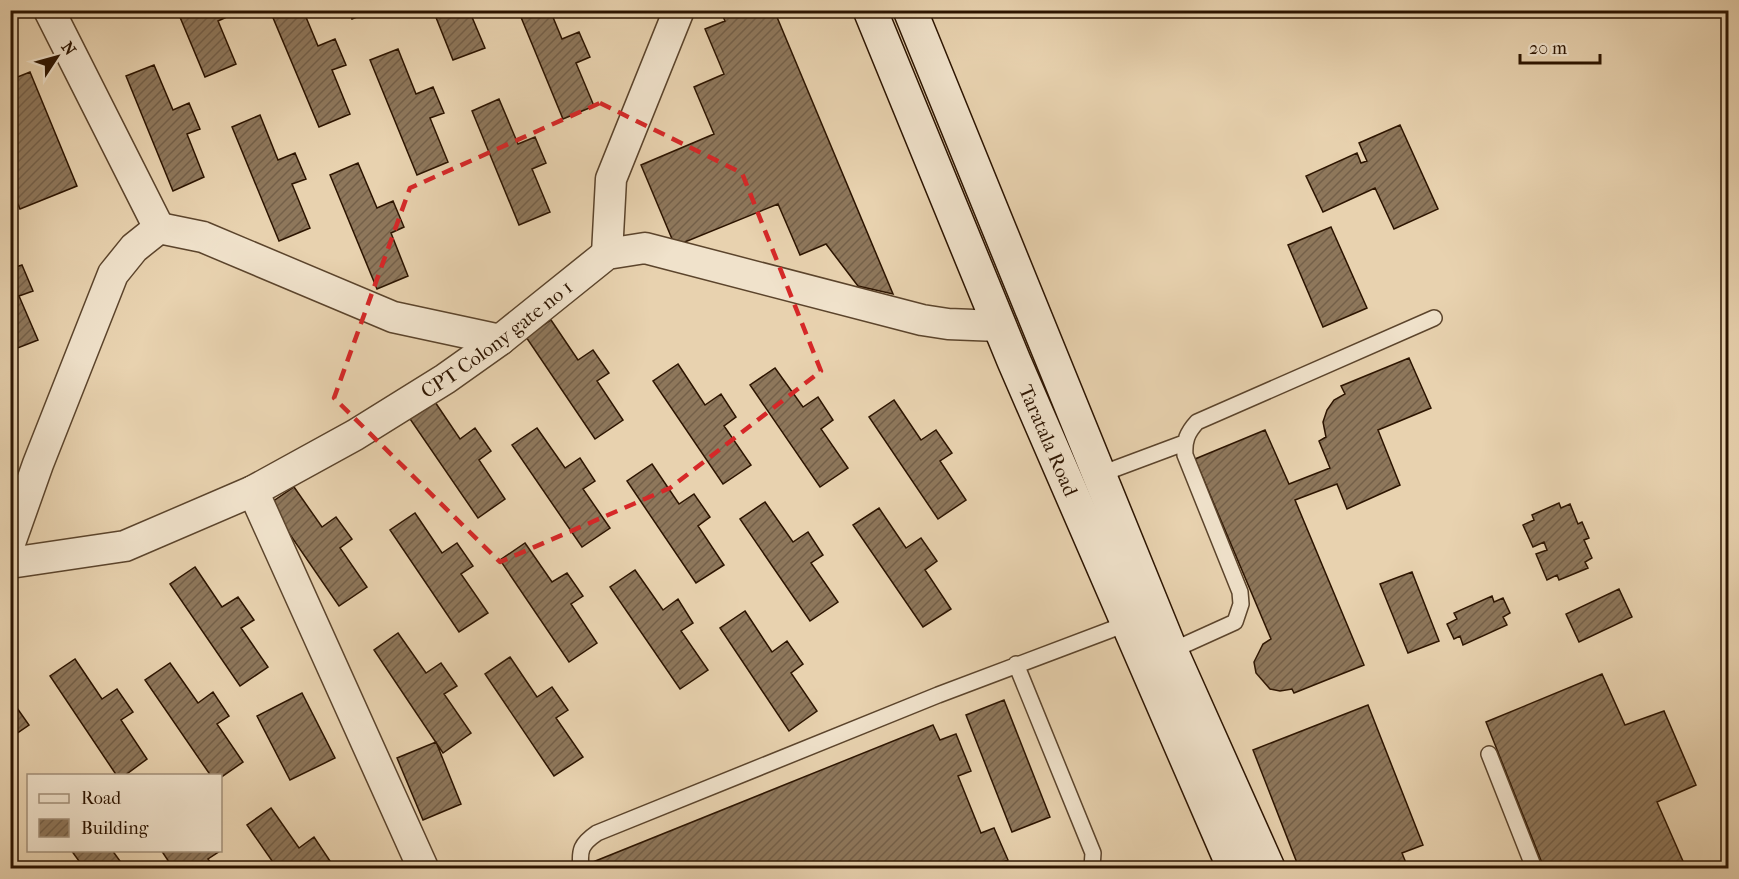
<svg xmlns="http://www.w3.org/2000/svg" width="1739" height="879" font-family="'IM FELL French Canon',serif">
<defs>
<pattern id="building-hatch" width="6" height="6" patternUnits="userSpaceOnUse" patternTransform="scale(1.5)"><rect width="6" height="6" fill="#8e775b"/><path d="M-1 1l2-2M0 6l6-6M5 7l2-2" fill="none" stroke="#746049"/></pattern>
</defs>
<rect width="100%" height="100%" fill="#e8d2af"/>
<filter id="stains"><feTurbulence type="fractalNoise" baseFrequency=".00333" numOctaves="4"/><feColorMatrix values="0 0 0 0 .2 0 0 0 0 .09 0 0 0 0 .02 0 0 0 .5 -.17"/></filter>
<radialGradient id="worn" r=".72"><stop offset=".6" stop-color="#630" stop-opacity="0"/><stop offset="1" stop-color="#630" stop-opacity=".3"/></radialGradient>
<path fill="url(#building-hatch)" stroke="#2c1400" stroke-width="1.5" d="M177,10h52l2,5 -13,6 18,43 -31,13z
M276,10h27l15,36 17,-7 11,26 -14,5 18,44 -31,13 -48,-114z
M349,10h25l-22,9z
M433,10h36l16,38 -32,12z
M518,10h32l12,29 17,-7 11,25 -14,6 18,43 -31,13z
M720,10h54l119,284 -35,-8 -32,-42 -26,11 -22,-51 -103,42 -34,-81 73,-31 -20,-47 30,-13 -19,-45 20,-8z
M398,49l18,45 17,-7 11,26 -14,5 18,44 -31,13 -47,-115z
M154,65l19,45 16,-7 11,26 -13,5 17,43 -31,14 -47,-115z
M30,72l47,114 -57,23 -10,-23v-106z
M499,99l19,45 17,-7 11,26 -14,6 18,43 -31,13 -47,-114z
M260,115l18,45 17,-7 11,26 -14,5 18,44 -31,13 -47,-114z
M1400,125l38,84 -44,20 -19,-41 -52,24 -17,-36 51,-23 4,10 6,-2 -8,-18z
M358,163l19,45 16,-7 11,26 -13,6 17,43 -31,13 -47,-114z
M1331,227l36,81 -44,19 -35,-82z
M22,265l11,26 -14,5 19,44 -28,11v-82z
M551,320l27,40 15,-10 16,23 -12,8 26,39 -28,19 -69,-102z
M1409,358l22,50 -53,22 22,55 -53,24 -10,-25 -42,16 69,165 -70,28 -2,-4 -12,2 -10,-2 -14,-16 -2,-11 9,-18 8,-5 -76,-180 70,-29 24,54 41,-16 -11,-27 7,-4 -3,-15 4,-12 7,-10 11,-6 -4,-8z
M678,364l27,41 16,-11 15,23 -12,9 27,39 -28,19 -70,-103z
M775,368l28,39 15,-10 15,23 -12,9 27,39 -28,19 -70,-102z
M433,399l27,40 15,-11 16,23 -12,9 26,39 -27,19 -70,-102z
M894,400l27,40 15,-10 16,23 -12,8 26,39 -28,19 -69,-102z
M537,428l28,40 15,-10 15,23 -12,8 27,39 -28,19 -70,-102z
M652,464l27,40 15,-10 16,23 -12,9 26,39 -28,18 -69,-102z
M294,487l28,40 14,-10 16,22 -12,9 27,39 -28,19 -70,-102z
M765,502l28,40 15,-10 15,23 -12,8 27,39 -28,19 -70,-102z
M1559,503l2,5 9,-4 8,20 4,-2 7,16 -5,2 8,18 -7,4 3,6 -29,12 -2,-5 -10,5 -11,-26 11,-4 -3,-8 -11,5 -10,-22 11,-5 -2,-5z
M879,508l27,40 15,-10 16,23 -12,9 26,39 -28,18 -70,-102z
M415,513l27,40 15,-10 16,23 -12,8 27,39 -29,19 -69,-102z
M525,543l27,39 15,-9 16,23 -12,8 26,39 -28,19 -69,-102z
M195,567l27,40 16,-10 16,23 -13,8 27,39 -28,19 -70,-102z
M635,570l28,40 15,-11 15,24 -12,8 27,39 -28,19 -70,-102z
M1412,572l27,69 -31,12 -28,-69z
M1619,589l13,28 -53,25 -13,-28z
M1492,596l2,6 9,-4 7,15 -7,4 4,8 -44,20 -3,-9 -6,3 -7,-15 10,-5 -3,-6z
M745,611l27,41 15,-11 16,23 -12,9 26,38 -28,20 -69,-103z
M398,633l28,40 15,-10 16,23 -13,8 27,39 -28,20 -69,-103z
M510,657l27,40 15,-10 16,23 -12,8 27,39 -29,19 -69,-102z
M75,659l27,40 15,-10 16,23 -12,8 26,39 -23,17h-7l-67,-100z
M170,663l28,40 15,-11 16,24 -12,8 26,38 -23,16v-2h-9l-66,-96z
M1602,674l23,51 39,-14 32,74 -39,17 29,66h-142l-58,-146z
M302,693l33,65 -45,22 -33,-64z
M10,698l19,27 -19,13z
M1004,700l46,117 -38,15 -46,-117z
M1368,705l55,140 -21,8 6,15h-109l-46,-118z
M933,725l7,15 16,-6 15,37 -13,5 23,57 13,-5 14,32 -15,6 1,2h-404l-2,-4z
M436,742l25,62 -38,16 -26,-62z
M271,808l28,40 15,-11 16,24 -12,7h-41l-30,-43z
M71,850h41l13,18h-41z
M161,850h59v1l-12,8 6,9h-41z"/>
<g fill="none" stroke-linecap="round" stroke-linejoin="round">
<g stroke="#5b442c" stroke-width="18">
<path id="service" d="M1101,474l83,-31
M1171,651l64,-29 6,-18 -1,-12 -55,-137c-1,-14 2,-22 12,-33l237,-104
M1016,664l77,189 -1,15
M1489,754l45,114
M581,868c-2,-18 0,-24 16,-35l341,-138 188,-71"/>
</g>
<g stroke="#5b442c" stroke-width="33">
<g id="minor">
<path d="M49,10l110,218"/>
<path d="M607,254l4,-75 68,-169"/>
<path d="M253,491l170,377"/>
<path d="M10,543l28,-79 75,-190 21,-26 25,-20 44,9 190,80 107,23"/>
<path id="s1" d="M10,563l115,-17 128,-55 102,-56 90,-56 55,-39 107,-86 38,-6 277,72 26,4 51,2"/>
</g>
</g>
<g stroke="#2c1400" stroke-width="36">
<g id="secondary">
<path id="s2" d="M870,10l144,351 220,507"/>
<path d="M910,10l261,641 97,217"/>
</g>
</g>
<use href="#service" stroke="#f0e2cb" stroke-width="15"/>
<use href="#minor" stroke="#f0e2cb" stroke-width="30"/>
<use href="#secondary" stroke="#f0e2cb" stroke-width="33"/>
</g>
<path fill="none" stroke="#d62828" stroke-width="4.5" stroke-dasharray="12 8" stroke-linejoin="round" d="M600,103l142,70 79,198 -151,117 -170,74 -166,-164 76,-210z"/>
<g text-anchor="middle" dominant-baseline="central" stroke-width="4.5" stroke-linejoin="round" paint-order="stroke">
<g font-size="20" fill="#2c1400" stroke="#f0e2cb">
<text stroke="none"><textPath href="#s1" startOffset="543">CPT Colony gate no 1</textPath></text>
<text stroke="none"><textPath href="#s2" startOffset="466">Taratala Road</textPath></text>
</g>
</g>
<rect width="1739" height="879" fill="none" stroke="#e8d2af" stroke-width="36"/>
<rect x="12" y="12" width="1715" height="855" fill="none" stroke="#2c1400" stroke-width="3"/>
<rect x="18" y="18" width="1703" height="843" fill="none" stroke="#2c1400" stroke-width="1.5"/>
<rect x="27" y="774" width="195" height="78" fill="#f0e2cb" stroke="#a2907a" stroke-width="1.5"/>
<rect x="39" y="794" width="30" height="9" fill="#f0e2cb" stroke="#a2907a" stroke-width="1.5"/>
<text x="81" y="804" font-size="18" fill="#2c1400">Road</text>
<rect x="39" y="819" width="30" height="18" fill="url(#building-hatch)" stroke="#a2907a" stroke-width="1.5"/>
<text x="81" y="834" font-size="18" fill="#2c1400">Building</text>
<g transform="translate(57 57) rotate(54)" stroke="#f0e2cb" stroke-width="4.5" paint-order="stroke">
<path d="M0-4.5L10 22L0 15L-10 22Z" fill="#2c1400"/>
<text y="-9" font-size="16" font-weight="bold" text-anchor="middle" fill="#2c1400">N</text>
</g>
<path d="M1520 54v9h80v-9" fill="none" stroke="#2c1400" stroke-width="3"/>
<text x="1529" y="54" font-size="18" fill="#2c1400" stroke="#f0e2cb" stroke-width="4.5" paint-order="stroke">20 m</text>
<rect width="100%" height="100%" filter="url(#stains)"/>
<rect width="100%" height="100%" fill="url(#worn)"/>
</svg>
